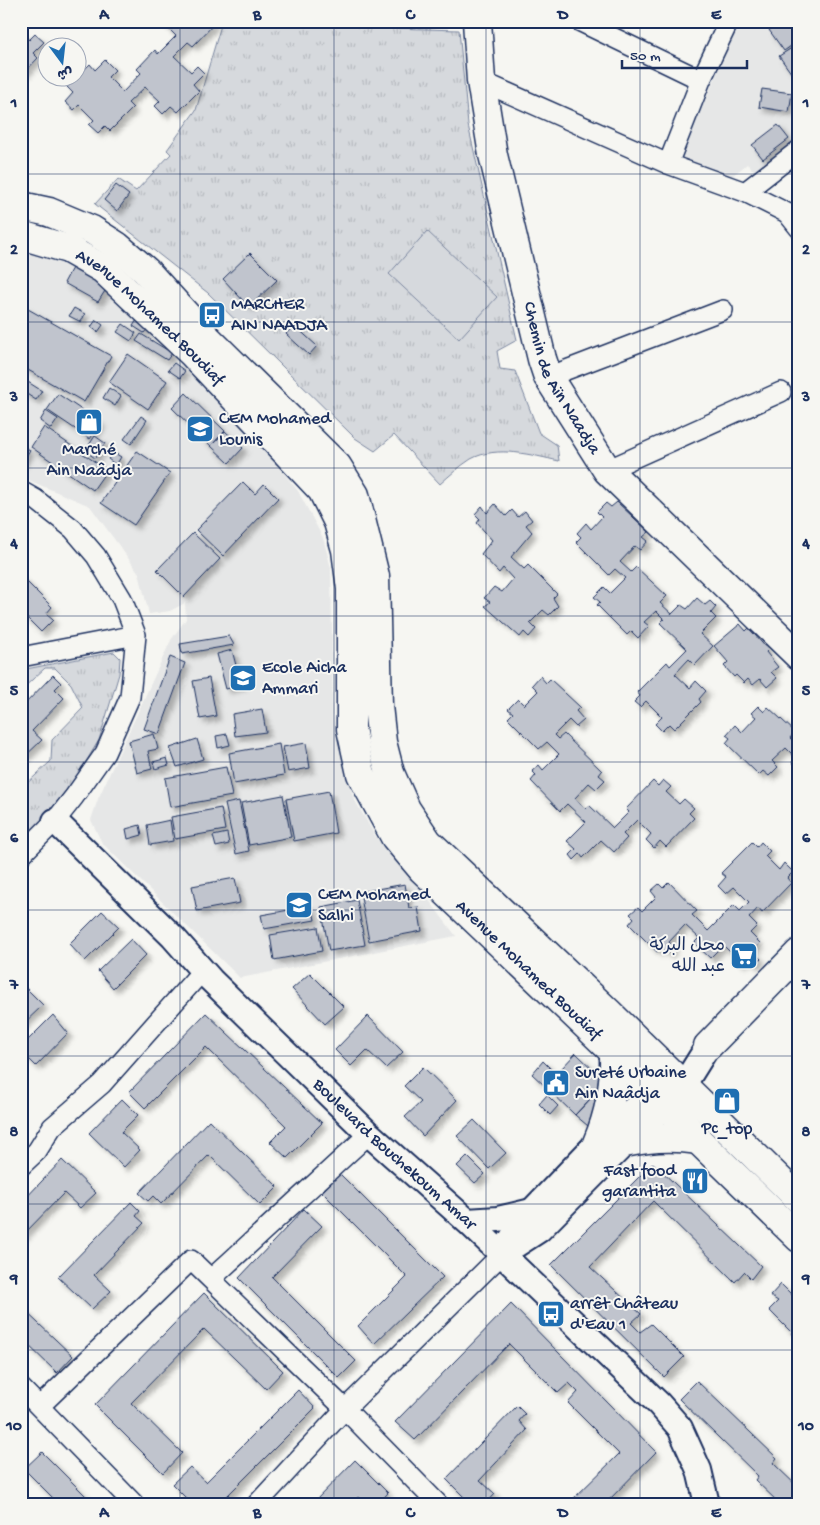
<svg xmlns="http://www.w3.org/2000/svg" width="820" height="1525" font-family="'Gochi Hand','Playpen Sans Arabic',sans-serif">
<defs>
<pattern id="grass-tufts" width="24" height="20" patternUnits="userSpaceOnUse" patternTransform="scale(1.25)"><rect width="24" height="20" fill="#d6d9dd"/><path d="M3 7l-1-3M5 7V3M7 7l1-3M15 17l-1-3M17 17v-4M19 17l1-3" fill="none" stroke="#b7bbc0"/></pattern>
<filter id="shadow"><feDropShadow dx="4.5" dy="4.5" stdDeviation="2.5" flood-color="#0004"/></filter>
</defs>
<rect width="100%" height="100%" fill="#f6f6f2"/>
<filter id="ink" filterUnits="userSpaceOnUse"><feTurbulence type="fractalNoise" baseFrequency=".02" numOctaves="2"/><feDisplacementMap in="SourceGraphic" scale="10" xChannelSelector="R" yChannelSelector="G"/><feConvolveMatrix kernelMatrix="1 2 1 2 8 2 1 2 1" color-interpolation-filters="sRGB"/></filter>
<g filter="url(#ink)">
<path fill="#e6e7e7" d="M740,21h59v116l-45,34 -7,-7 -16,13 -51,-19z
M21,246l56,17 122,104 99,124 25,47 8,30 2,147 13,60 8,24 22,38 34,38 46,61 -216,42 -138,-135 -11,-23 7,-21 73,-159 15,-21 -1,-16 -15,8 -21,3 -10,-41 -49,-67 -69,-29z"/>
<path fill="url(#grass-tufts)" stroke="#78849e" d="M220,21h137v6l102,3 9,95 49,215 -20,11 3,18 15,2 24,62 18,12 2,16c-27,-6 -62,-16 -88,-2 -11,7 -22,17 -31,25l-46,-49 -19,16 -20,-13 -147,-145 -113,-89 23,-25 18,12 35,-37 -4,-4 29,-40 25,-85z
M114,652l6,6 -1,16 -20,66 -21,35 -38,48 -19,19v-53l30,-28 1,-21 31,-32 -12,-24 -16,-16h-10l-24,22v-20z"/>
<path fill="#d6d9dd" stroke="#78849e" d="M427,231l70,66 -38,42 -70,-65z"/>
<path fill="#c0c4cd" stroke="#1b2f5e" filter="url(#shadow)" d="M161,21l55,1 -23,24 -5,-4 -14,14 17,16 6,-6 7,7 -11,11 6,7 -21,21 -7,-6 -8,8 -8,-8 5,-5 -15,-14 -17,16 5,5 -23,23 -5,-5 -7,7 -9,-8 5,-5 -15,-15 -5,5 -9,-8 8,-9 -6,-6 23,-23 5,6 10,-10 10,10 -7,7 15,15 18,-19 -4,-4 18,-19 3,4 18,-18z
M781,21h5l13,19 -15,11 -15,-21z
M21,32l8,8 6,-6 9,8 -11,11 5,5 -17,18z
M795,46l4,6v32l-20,-28z
M762,89l30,4 -3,19 -30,-5z
M778,125l11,14 -26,20 -11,-14z
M116,185l13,10 -12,16 -13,-11z
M250,253l27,27 -28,27 -26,-28z
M73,266l35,20 -10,16 -34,-19z
M21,305l90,51 -27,46 -63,-36z
M74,308l11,6 -4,8 -12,-6z
M96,320l7,5 -5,7 -7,-5z
M137,320l11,8 -4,5 -11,-7z
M123,324l13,9 -5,8 -14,-9z
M294,325l23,21 -8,9 -23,-21z
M141,334l31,19 -5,7 -31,-19z
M128,354l39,27 -19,28 -39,-27z
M174,363l11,8 -5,7 -12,-8z
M28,382l14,9 -6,9 -14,-9z
M109,388l12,8 -6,10 -12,-8z
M186,393l39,38 -14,15 -39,-38z
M58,394l43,29 -11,16 -43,-29z
M46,411l12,8 -7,10 -11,-8z
M141,416l6,4 -16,24 -7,-5z
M44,427l63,43 -14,20 -62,-43z
M225,431l18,17 -14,15 -18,-17z
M95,436l10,7 -10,15 -10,-7z
M21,445l9,5 -9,14z
M137,451l33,22 -36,52 -33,-22z
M113,452l8,5 -5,8 -8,-6z
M243,482l12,12 9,-10 14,14 -55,58 -27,-26z
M617,502l32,30 -6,5 5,4 -8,9 -5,-4 -15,16 11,10 5,-5 31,29 -7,7 12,11 9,-9 6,4 10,-11 8,7 5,-4 6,6 -5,6 5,5 -16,16 13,12 -18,19 -6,-6 -14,15 15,14 6,-7 10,10 -7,8 2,3 -27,27 -5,-5 -7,7 -7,-7 7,-7 -16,-16 -6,6 -6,-5 6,-6 -3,-4 30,-30 3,4 17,-17 -27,-26 4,-4 -8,-8 -12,11 5,4 -11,12 -7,-7 -4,4 -30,-30 3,-3 -6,-5 10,-10 6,6 15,-15 -10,-9 -6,6 -33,-33 5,-5 -4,-4 9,-10 5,6 11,-12 -5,-5 9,-9 5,4z
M495,504l11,12 6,-6 6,7 7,-6 7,9 -6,5 6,7 -21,25 13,12 4,-4 29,29 -4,4 5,8 -9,9 -6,-5 -13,13 6,6 -7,8 -5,-5 -4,5 -35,-31 5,-4 -6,-4 10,-11 8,5 11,-13 -10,-11 -4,5 -18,-19 11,-14 -15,-17 3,-4 -5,-5 7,-8 5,7z
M193,533l27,26 -36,38 -27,-27z
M21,576l31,31 -6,7 7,6 -12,12 -20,-20z
M740,624l6,7 3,-3 19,22 -2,2 12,15 -7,5 6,6 -10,9 -7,-8 -7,6 -5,-6 -4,4 -8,-8 -2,2 -10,-11 4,-4 -14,-16z
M229,636l5,9 -52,9 -2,-10z
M232,650l9,35 -15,4 -9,-35z
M170,657l15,6 -26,71 -15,-5z
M53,675l8,8 -6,6 9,9 -32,33 10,9 -21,20v-34l4,-3 -4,-4v-11z
M540,676l6,7 4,-4 30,28 -4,4 8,9 -8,7 -7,-7 -15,15 4,4 6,-5 38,37 -3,4 6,5 -9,9 -7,-6 -14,15 10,11 4,-4 24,23 16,-16 -3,-3 27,-28 5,5 5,-6 8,7 -5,5 13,12 5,-5 10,9 -5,5 5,5 -28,29 -6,-6 -6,7 -8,-8 5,-6 -14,-14 -14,14 4,4 -13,14 -13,-12 -18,18 -3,-4 -6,6 -4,-5 6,-6 -9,-8 19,-19 -19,-18 -7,7 -29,-30 5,-6 -4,-4 7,-6 4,5 16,-16 -12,-12 -8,7 -31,-31 5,-5 -5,-4 10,-10 6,6 14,-14 -6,-6z
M209,678l7,38 -16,3 -7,-38z
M758,706l6,6 4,-5 27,25 -5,6 9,8v22l-7,-6 4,-4 -10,-10 -14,13 6,6 -9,9 -6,-5 -4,4 -33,-32 4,-5 -4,-3 9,-10 7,7 14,-15 -5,-4z
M262,709l4,23 -31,4 -3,-22z
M154,734l4,15 -10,2 4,18 -15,4 -8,-32z
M227,734l3,11 -12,3 -2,-12z
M197,739l6,20 -26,8 -7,-19z
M306,743l4,25 -22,4 -5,-25z
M279,744l5,31 -50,9 -5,-31z
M167,758l2,7 -14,4 -2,-7z
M226,767l6,29 -62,11 -5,-29z
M329,791l7,42 -42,8 -8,-42z
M283,795l8,42 -42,8 -8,-42z
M239,801l10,50 -13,3 -11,-50z
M221,808l4,22 -50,9 -4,-22z
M170,820l3,21 -23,4 -3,-20z
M140,825l2,10 -14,4 -2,-10z
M227,833l2,11 -13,3 -3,-11z
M752,842l5,5 4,-5 9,9 -5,5 14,14 5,-7 9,9 -6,6 4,5 -29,30 -4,-5 -9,10 8,8 -7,7 10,10 -7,8 8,8 -6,6 -8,-7 -6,5 -18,-18 -13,13 -16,-15 5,-5 -14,-13 -16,17 5,5 -7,7 -6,-6 -4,4 -28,-28 5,-6 -4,-4 8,-7 4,4 14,-14 -5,-6 8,-7 4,4 6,-6 28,29 -5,4 16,16 26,-26 6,6 9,-9 -15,-15 -8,7 -8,-8 8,-9 -5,-4z
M235,878l5,25 -43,8 -5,-25z
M405,884l4,24 9,-1 4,24 -53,10 -9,-49z
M357,900l8,45 -36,6 -8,-44z
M312,906l3,14 -51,9 -3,-14z
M102,911l17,16 -34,34 -16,-17z
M318,927l4,24 -48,9 -4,-25z
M131,939l15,16 -33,33 -15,-17z
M310,973l34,34 -19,17 -33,-35z
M26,988l17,17 -22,21v-33z
M206,1013l116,110 -35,35 -17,-16 16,-16 -80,-79 -61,61 -16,-16z
M53,1015l15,18 -32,33 -15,-15v-4z
M368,1016l35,36 -17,16 -19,-18 -16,16 -16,-16z
M576,1053l30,29 -31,33 -30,-29z
M543,1061l13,13 -11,12 -13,-12z
M423,1067l34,33 -34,36 -18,-19 16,-15 -17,-16z
M547,1095l11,11 -8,9 -11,-11z
M592,1097l13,11 -17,18 -13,-11z
M122,1099l16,16 -17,17 19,18 -16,17 -35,-34z
M209,1120l69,67 -18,18 -51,-50 -48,49 -8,-8 -5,5 -9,-8z
M474,1120l32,33 -17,16 -32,-33z
M467,1156l18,18 -10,9 -18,-17z
M62,1160l34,33 -16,15 -16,-15 -43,44v-34z
M653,1163l108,103 -10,13 -7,-7 -9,10 -82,-81 -63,66 51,47 -10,9 9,9 11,-8 33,33 -20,20 -113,-112z
M340,1174l103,103 -69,67 -16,-18 49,-49 -85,-85z
M131,1202l9,9 -4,5 8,7 -50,52 17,16 -19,18 -34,-32z
M304,1209l18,17 -50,51 84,84 -17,17 -100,-100z
M781,1284l18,18v38l-30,-30 9,-9 -8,-5z
M204,1293l79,78 -17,18 -62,-60 -73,74 51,50 -19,20 -68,-68z
M511,1304l145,148 -51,52h-37l51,-50 -51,-51 10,-11 -9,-9 -11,10 -49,-49 -94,96 -20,-18z
M21,1307l52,49 -16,17 -36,-35z
M697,1381l80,77 -4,5 26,25v16h-19l-25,-24 3,-4 -79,-77z
M298,1390l17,18 -96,96h-27l-20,-20 18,-17 16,15z
M517,1406l8,8 -6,7 8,9 -47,50 15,14 -9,10h-15l-25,-25z
M42,1452l52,52h-35l-35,-35z
M355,1460l33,33 -10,11h-13l-7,-7 -6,7h-40z"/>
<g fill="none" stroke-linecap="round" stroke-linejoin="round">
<g stroke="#1b2f5e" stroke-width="22">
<path id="minor" d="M579,21l122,59
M481,81l187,83 77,28 42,21 12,15
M668,164l33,-84 28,-59
M745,192l54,-42
M548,377l175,-67
M607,470l174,-78
M21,491l14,8 38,30 23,27 26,43 14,36 -6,62 -25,56 -31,44 -19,24 -34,34
M21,657l115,-22
M21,1166l16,-15 15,-24 50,-43 101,-114
M211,1279l158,-145
M21,1388l113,116
M40,1406l151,-146 154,149 93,95
M257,1504l88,-95 157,-155"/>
</g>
<g stroke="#1b2f5e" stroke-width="28">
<g id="tertiary">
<path id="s1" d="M55,821l118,116 38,43 158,154 98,87 192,183 21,24 19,42 8,34"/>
<path d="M467,1221l31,-2 34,-8"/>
<path d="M505,1249l15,-24 12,-14 65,-68 68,-63"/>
<path d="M502,1254l37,-24 86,-87 41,-38 17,-19 25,-40"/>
</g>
</g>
<g stroke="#1b2f5e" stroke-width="31">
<g id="secondary">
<path id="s2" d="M477,21l4,60 12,74 49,204 6,18 59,93 192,186"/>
<path d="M21,206l28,6 43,18 25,16 29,25 59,65 132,130 18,29 20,81 3,130 4,36 8,31 16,36 22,33 181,171 190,186"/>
<path id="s3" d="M21,235l47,14 35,20 90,85 129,136 16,32 8,28 5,39v140l10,45 34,63 27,32 192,183 52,53 32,35 101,98"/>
<path d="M708,1046l91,-93"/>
<path d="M597,1143c13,-30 18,-58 17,-91"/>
<path d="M625,1143c25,-6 48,-7 73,-3"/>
</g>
</g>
<use href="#minor" stroke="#f6f6f2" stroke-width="19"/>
<use href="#tertiary" stroke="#f6f6f2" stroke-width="24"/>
<use href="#secondary" stroke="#f6f6f2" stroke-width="28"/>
</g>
</g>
<path fill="none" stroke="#1b2f5e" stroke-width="1" stroke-opacity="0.55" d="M180,21v1483M334,21v1483M486,21v1483M640,21v1483M21,174h778M21,322h778M21,468h778M21,616h778M21,762h778M21,910h778M21,1056h778M21,1204h778M21,1350h778"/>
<defs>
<g id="bus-square" transform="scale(1.4375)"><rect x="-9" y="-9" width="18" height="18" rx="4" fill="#1f6fb2" stroke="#f6f6f2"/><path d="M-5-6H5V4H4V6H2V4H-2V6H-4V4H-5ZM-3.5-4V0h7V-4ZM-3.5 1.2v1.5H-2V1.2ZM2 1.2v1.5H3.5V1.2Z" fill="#fff"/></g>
<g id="shop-square" transform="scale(1.4375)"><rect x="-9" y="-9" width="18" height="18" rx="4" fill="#1f6fb2" stroke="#f6f6f2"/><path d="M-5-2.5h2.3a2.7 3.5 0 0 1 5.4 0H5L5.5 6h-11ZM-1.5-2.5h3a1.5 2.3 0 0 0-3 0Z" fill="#fff"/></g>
<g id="school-square" transform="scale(1.4375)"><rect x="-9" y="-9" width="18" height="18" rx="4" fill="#1f6fb2" stroke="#f6f6f2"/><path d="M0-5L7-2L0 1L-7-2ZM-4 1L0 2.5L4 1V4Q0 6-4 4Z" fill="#fff"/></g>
<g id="supermarket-square" transform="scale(1.4375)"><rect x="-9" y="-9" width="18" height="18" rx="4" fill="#1f6fb2" stroke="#f6f6f2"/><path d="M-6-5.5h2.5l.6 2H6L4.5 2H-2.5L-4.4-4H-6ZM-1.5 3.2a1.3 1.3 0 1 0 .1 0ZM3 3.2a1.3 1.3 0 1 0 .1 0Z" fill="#fff"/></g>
<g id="civic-square" transform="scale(1.4375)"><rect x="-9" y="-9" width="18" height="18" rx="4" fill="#1f6fb2" stroke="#f6f6f2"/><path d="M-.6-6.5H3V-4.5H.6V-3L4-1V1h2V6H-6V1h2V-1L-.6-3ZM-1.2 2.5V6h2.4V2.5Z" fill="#fff"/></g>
<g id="restaurant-square" transform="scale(1.4375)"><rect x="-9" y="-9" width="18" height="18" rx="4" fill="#1f6fb2" stroke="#f6f6f2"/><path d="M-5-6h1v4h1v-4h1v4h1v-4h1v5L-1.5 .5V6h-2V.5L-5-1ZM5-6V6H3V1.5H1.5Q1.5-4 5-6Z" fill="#fff"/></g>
</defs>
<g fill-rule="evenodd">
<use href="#bus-square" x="212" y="315"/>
<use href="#shop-square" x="89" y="422"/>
<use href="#school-square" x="200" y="429"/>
<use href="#school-square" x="243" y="678"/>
<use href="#school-square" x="299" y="905"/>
<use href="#supermarket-square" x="744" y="956"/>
<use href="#civic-square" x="556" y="1083"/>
<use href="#shop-square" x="727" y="1101"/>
<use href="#restaurant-square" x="695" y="1181"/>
<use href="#bus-square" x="551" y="1314"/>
</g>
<g text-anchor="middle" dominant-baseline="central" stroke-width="4" stroke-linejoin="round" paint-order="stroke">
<g font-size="18" fill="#1b2f5e" stroke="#f6f6f2" text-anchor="start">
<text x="231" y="305">MARCHER<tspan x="231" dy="21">AIN NAADJA</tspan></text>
<text x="219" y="419">CEM Mohamed<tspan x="219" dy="21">Lounis</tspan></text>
<text x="89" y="450" text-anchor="middle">Marché<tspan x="89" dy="21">Ain Naâdja</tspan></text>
<text x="262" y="668">Ecole Aicha<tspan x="262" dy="21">Ammari</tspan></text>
<text x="318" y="895">CEM Mohamed<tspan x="318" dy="21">Salhi</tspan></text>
<text x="725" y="946" text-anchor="end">محل البركة<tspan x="725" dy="21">عبد الله</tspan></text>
<text x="575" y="1073">Sureté Urbaine<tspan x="575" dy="21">Ain Naâdja</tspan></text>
<text x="727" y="1129" text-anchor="middle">Pc_top</text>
<text x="676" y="1171" text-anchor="end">Fast food<tspan x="676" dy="21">garantita</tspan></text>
<text x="570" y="1304">arrêt Château<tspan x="570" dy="21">d'Eau 1</tspan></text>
</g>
<g font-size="18" fill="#1b2f5e" stroke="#f6f6f2">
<text stroke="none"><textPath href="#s3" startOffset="156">Avenue Mohamed Boudiaf</textPath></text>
<text stroke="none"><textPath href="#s2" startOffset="370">Chemin de Aïn Naadja</textPath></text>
<text stroke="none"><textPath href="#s3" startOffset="951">Avenue Mohamed Boudiaf</textPath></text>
<text stroke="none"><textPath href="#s1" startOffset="476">Boulevard Bouchekoum Amar</textPath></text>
</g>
</g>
<rect width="820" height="1525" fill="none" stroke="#f6f6f2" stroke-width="55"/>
<g transform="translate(62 62) rotate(165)"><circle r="24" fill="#f6f6f2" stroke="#9ea6b7"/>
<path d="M0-4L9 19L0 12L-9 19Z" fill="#1f6fb2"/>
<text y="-8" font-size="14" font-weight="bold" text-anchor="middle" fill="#1b2f5e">ش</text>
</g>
<path d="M622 60v8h125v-8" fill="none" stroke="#1b2f5e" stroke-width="2.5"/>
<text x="630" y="60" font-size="15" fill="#1b2f5e" stroke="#f6f6f2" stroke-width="4" paint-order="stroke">50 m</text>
<rect x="28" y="28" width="764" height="1470" fill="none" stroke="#1b2f5e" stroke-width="2"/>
<g font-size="16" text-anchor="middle" font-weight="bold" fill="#1b2f5e">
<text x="104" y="19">A</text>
<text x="257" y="19">B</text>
<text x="410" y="19">C</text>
<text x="563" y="19">D</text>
<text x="716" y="19">E</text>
<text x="14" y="107">1</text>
<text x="806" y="107">1</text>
<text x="14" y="254">2</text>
<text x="806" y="254">2</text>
<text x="14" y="401">3</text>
<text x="806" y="401">3</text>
<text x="14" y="548">4</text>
<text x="806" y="548">4</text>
<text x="14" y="695">5</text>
<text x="806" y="695">5</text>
<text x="14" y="842">6</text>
<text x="806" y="842">6</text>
<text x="14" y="989">7</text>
<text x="806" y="989">7</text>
<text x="14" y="1136">8</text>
<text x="806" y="1136">8</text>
<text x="14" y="1283">9</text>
<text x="806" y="1283">9</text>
<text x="14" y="1430">10</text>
<text x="806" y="1430">10</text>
<text x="104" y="1517">A</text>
<text x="257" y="1517">B</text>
<text x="410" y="1517">C</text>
<text x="563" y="1517">D</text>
<text x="716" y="1517">E</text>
</g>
</svg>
